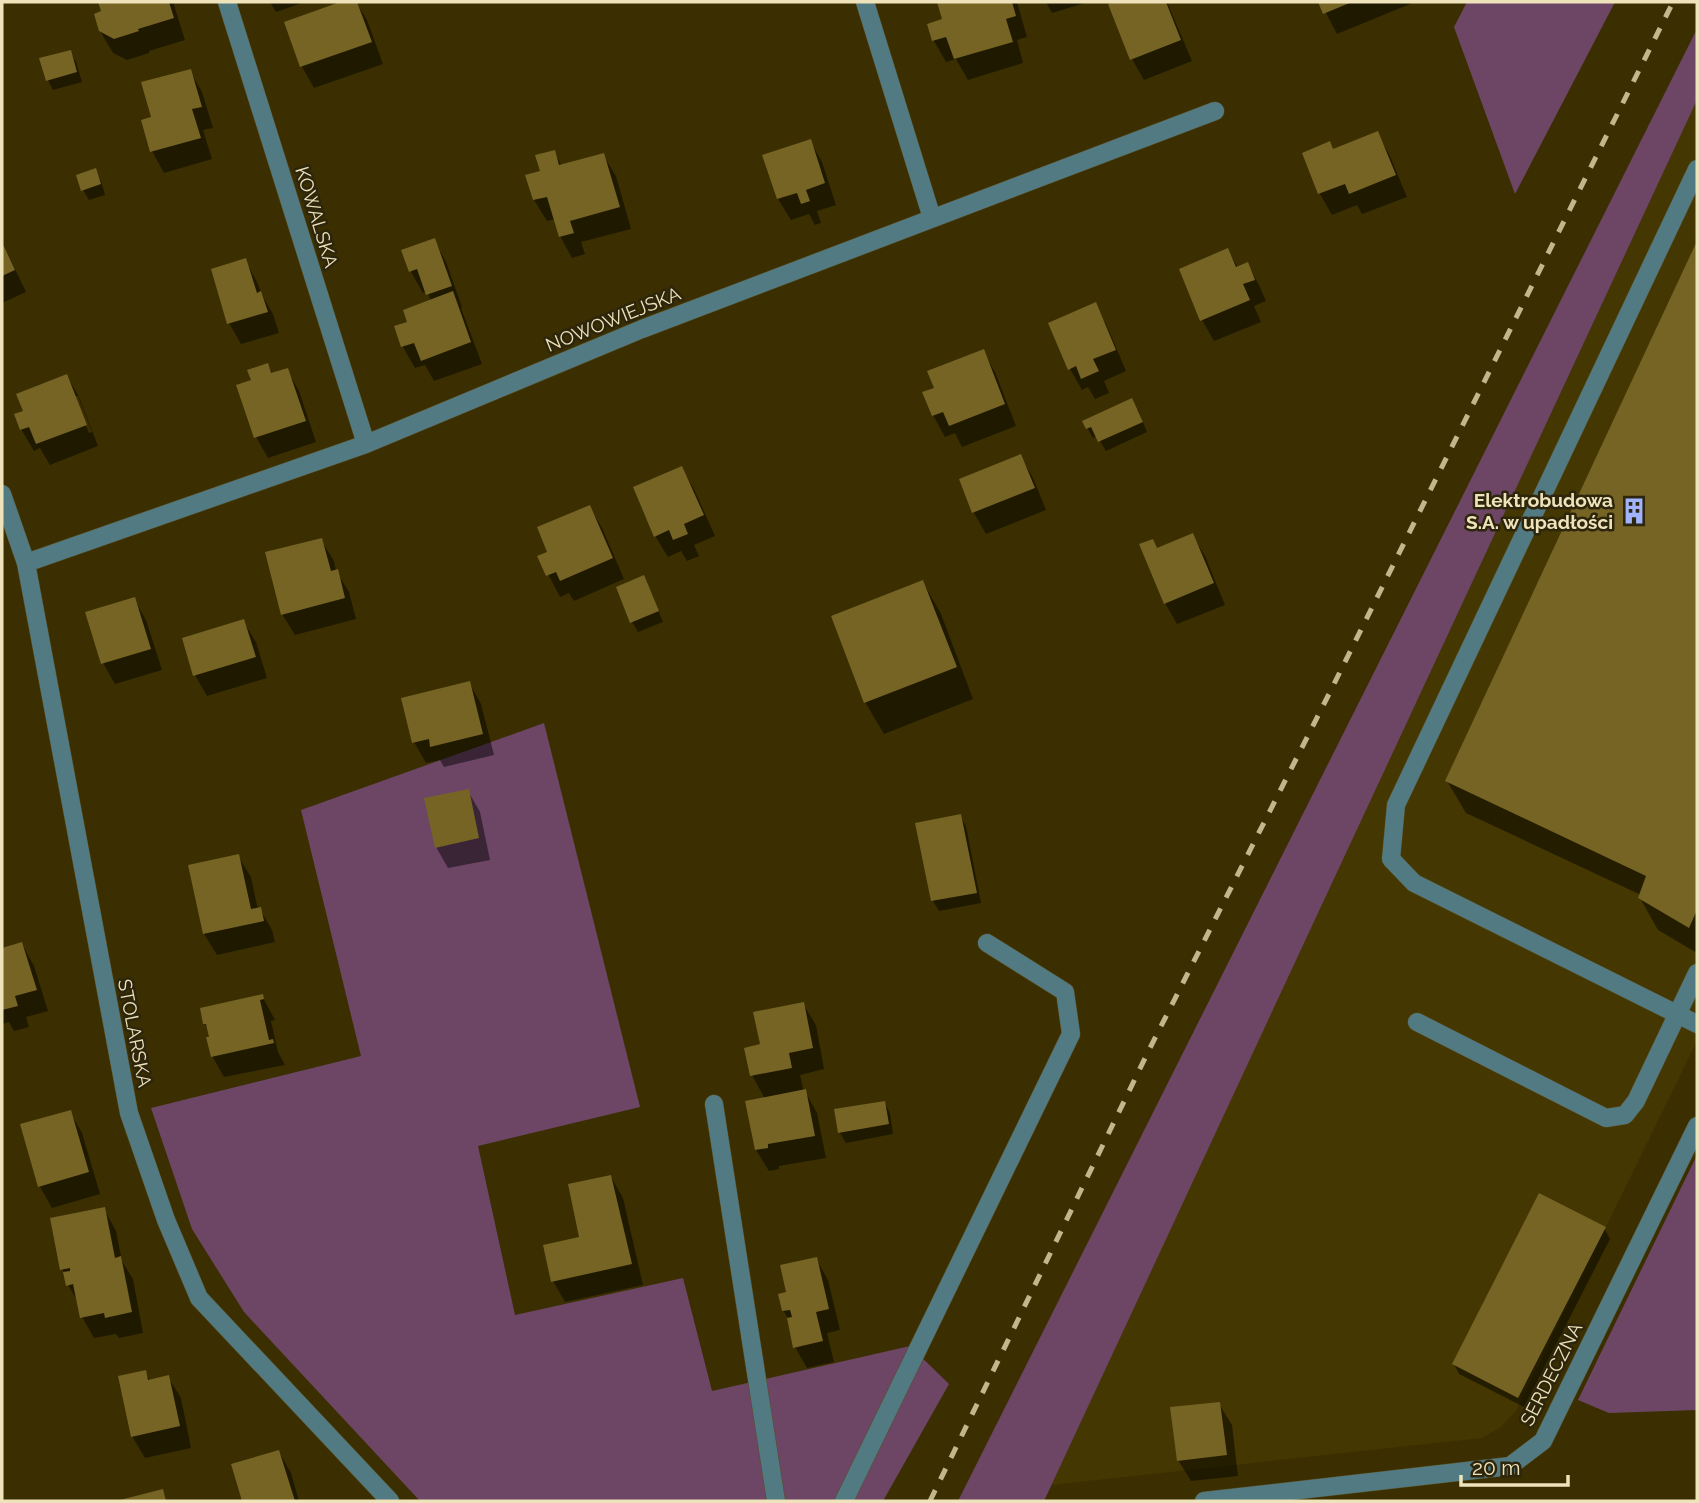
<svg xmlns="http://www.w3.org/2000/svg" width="1699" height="1503" font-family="Raleway,sans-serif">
<rect width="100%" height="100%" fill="#3b2f01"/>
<path fill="#443701" d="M1697,100v941l-181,370 -15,16 -19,11 -431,47z"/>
<path fill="#6d4666" d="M1467,2h148l-100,192 -61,-167z
M1697,29v71l-653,1401h-86z
M544,723l96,384 -162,39 37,169 168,-37 29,113 198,-45 39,38 -66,117h-463l-176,-189 -52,-83 -41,-121 210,-52 -60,-246z
M1697,1155v255l-88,3 -31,-13z"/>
<path fill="#0007" fill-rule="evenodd" d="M100,2h73l12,38 -36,11v2l-22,7 -14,-7 -13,-22 3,-19z
M270,2h35l-29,10z
M345,2h11l11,18 16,44 -69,24 -12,-21 -16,-44z
M939,2h78l10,35 -10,3 6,23 -55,17 -12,-21 -10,3 -12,-21 -5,-16 15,-5z
M1046,2h39v1l-33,10z
M1119,2h48l25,59 -48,19 -12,-21 -22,-54z
M1320,2h95l-78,32z
M70,52l6,10 6,20 -29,8 -5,-10z
M190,71l12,21 11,36 -10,2 9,29 -48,14 -12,-22 -9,-30 10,-3z
M1377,133l12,21 18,43 -45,17 -5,-9 -25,10 -12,-21 -16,-40 29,-3z
M810,141l12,21 14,43 -19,6 4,12 -6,2 -6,-11 -18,6 -13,-21z
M554,152l8,14 41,-11 13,21 15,53 -50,13 4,12 -13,4 -12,-22 -5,-17 -8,2 -13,-21 8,-28z
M95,171l6,10 4,14 -16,5 -6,-10z
M434,240l12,22 16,45 -1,1 21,56 -48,17 -9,-16 -10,3 -12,-21 -7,-20 13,-4 22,-22 -4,-10 -4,2 -12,-21 -7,-21z
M2,242l24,50 -24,11z
M1697,245v708l-39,-23 -18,-32 1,-3 -175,-82 -19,-32z
M1228,250l10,18 9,-4 12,21 7,16 -12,5 7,16 -47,19 -12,-21z
M245,260l12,22 5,13 11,19 6,19 -38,11 -12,-21z
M1095,305l12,21 19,45 -22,10 5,12 -14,6 -7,-12 -6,3 -12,-21z
M983,351l12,21 21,54 -54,21 -7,-14 -10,4 -12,-22 3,-26z
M267,365l5,9 15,-4 12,21 17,51 -48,16 -12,-21 -3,-56z
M67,376l12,21 19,49 -48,19 -10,-17 -6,3 -13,-22 4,-17zM74,396h4l14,36 -3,1z
M1138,410l9,22 -41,19 -9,-15 -4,2 -9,-16z
M1021,457l12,21 13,32 -60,24 -12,-21 -13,-33z
M681,468l13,21 21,47 -21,9 5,11 -12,5 -6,-10 -13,6 -13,-21z
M590,507l12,21 22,51 -50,22 -5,-8 -9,4 -21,-40 11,-4z
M1192,535l13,21 20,49 -48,19 -12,-21 -8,-53z
M321,540l13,21 2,10 13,21 7,27 -61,16 -13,-21z
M923,582l18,32 32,85 -89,35 -19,-32z
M649,588l14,34 -25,10 -6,-10z
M134,599l12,21 16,50 -47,14 -12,-21z
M243,621l13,21 11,36 -60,18 -12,-21z
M469,683l12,21 13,51 -50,12 -4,-7 -14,3 -12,-21z
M468,791l12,21 10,48 -42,8 -12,-21z
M960,816l6,10 15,77 -42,8 -6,-10z
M238,856l13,21 7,33 2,-1 12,21 3,12 -58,13 -13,-21z
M22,944l12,22 14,45 -22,6 3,10 -15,4 -5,-9 -7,2v-74z
M262,996l12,22 1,2 -4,1 7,31 7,13 -61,12 -12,-21 -2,-24 -5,-8z
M803,1004l13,21 8,44 -24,6 4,17 1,-1 12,22 9,45 -47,8v3l-10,2 -13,-21 9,-51 -13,-24 10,-30z
M884,1102l6,11 3,21 -47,9 -6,-10 -4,-22z
M70,1112l12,21 18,61 -48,14 -12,-21 -18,-62z
M611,1177l12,21 20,87 -78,17 -12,-21 28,-43z
M104,1209l12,22 6,30 11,18 10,54 -24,5 -3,-4 -22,4 -12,-21 -2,-12 -12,-20 -2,-9 -4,-7z
M1604,1228l6,11 -86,168 -65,-33 -5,-10z
M816,1259l12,21 12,50 -13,3 7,29 -27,6 -12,-21 -6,-27 -6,-10 5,-17z
M145,1372l5,9 18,-4 13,21 10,50 -46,10 -13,-22z
M1219,1404l13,21 6,51 -47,5 -13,-21z
M279,1452l12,21 8,28h-56l-10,-36z"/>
<path fill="#766425" d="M98,2h71l5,16 -36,11 1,2 -25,8 -15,-8 -5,-17 7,-3z
M340,2h17l15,40 -72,25 -16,-45z
M937,2h75l4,14 -10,3 7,23 -59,17 -8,-22 -14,4 -5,-17 15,-5z
M1114,2h52l15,38 -51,20 -22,-56z
M1318,2h34l-29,12z
M71,50l6,22 -31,9 -7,-23z
M191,69l11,38 -10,2 9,29 -51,14 -9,-32 10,-3 -10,-35z
M1378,131l18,44 -47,19 -4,-10 -27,10 -16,-41 28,-12 3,8z
M811,139l14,44 -19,7 4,11 -9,3 -4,-11 -20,6 -15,-44z
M555,150l4,15 45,-12 16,54 -50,14 4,12 -15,4 -12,-40 -14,3 -8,-25 15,-4 -5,-16z
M96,168l5,16 -20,7 -5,-16z
M435,238l17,48 -26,9 -9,-26 -8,3 -8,-22z
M1697,241v669l-8,18 -51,-30 8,-22 -201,-95z
M2,242l13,28 -13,6z
M1228,248l8,19 12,-5 7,18 -12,4 7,16 -50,21 -21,-52z
M246,258l11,35 4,-2 7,21 -41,12 -16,-55z
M453,291l18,51 -50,19 -7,-18 -13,4 -7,-21 13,-4 -4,-12z
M1096,302l20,48 -23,9 6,12 -18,8 -5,-13 -8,4 -20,-47z
M984,349l21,55 -56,22 -6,-14 -11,4 -10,-24 12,-4 -7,-17z
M268,363l3,10 17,-5 18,53 -52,17 -18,-53 15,-5 -4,-10z
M67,374l20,51 -51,19 -7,-17 -9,3 -6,-16 9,-3 -7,-17z
M1132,398l11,24 -45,20 -7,-15 -5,2 -4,-8z
M1021,454l14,34 -63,25 -13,-34z
M682,466l22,49 -20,9 4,10 -15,6 -4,-10 -15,7 -21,-50z
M590,505l23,53 -53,23 -4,-9 -10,4 -9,-20 10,-4 -10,-25z
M1193,533l21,50 -50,21 -25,-60 14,-5 4,9z
M322,538l9,33 7,-2 7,29 -64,17 -16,-63z
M644,575l15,36 -29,12 -14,-36z
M923,580l34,87 -93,36 -33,-87z
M135,597l16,52 -50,15 -16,-52z
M244,619l12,38 -63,19 -11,-38z
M470,681l13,53 -53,13 -1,-8 -17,4 -11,-45z
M469,789l10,49 -44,10 -11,-50z
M961,814l16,79 -46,8 -16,-78z
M239,854l12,55 10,-2 3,14 -61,13 -15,-69z
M22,942l15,48 -22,6 3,10 -16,4v-62z
M263,994l1,5 -4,1 9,40 4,-1 1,4 -63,14 -5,-20h3l-3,-13h-3l-3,-16z
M804,1002l9,46 -24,5 3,15 -42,8 -6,-28 16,-4 -7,-32z
M806,1089l9,47 -47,8v4l-13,2 -10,-49z
M885,1101l4,23 -51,9 -4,-24z
M71,1110l18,62 -51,15 -18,-63z
M611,1175l21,89 -81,18 -8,-37 36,-8 -11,-53z
M1539,1193l67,34 -88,171 -66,-34z
M105,1207l10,51 6,-2 11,56 -27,6 -1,-5 -24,5 -7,-34 -7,2 -3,-14 7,-1v-3l-10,2 -10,-52z
M817,1257l12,52 -13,3 7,29 -30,7 -6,-30 5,-1 -2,-7 -8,1 -4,-17 8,-2 -6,-27z
M146,1370l2,10 21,-5 11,51 -49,11 -13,-61z
M1220,1402l7,53 -50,6 -7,-54z
M279,1450l16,51h-53l-11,-37z
M163,1489l3,12h-46v-1z"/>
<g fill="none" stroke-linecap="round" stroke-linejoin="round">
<g stroke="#584c1f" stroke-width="19">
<path id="minor" d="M227,2l139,442
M865,2l67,216
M1697,169l-301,636 -5,54 23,24 283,141
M2,494l24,69 103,550 37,107 33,78 191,203
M26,563l340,-119 276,-115 573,-218
M1417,1022l189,96 19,-3 11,-14 61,-128
M714,1104l62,397
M844,1501l227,-467 -6,-42 -78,-49
M1204,1501l306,-35 33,-25 154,-315"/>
</g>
<use href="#minor" stroke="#527a83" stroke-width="18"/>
<path stroke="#c2b68d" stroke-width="5" stroke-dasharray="12 12" stroke-linecap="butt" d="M930,1501l219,-451 180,-356 344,-692"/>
</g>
<defs>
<g id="building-bare" transform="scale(2.1)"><path d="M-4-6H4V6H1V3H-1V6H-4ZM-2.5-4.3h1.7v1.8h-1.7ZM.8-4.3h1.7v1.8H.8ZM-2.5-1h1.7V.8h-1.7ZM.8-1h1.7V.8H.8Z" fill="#a1b3fd" stroke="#2d260c" stroke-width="2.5" paint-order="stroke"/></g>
</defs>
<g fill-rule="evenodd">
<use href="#building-bare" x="1634" y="511"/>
</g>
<g text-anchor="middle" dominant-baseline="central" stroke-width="5" stroke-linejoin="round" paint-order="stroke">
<g font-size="19" fill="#efe3bc" stroke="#2d260c">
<text transform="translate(317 217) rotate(73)">KOWALSKA</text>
<text transform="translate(613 319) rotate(-22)">NOWOWIEJSKA</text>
<text transform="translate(135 1033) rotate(79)">STOLARSKA</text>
<text transform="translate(1551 1374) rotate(-63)">SERDECZNA</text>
</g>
<g font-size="19" font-weight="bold" fill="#efe3bc" stroke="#2d260c" text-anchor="end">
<text x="1613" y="500">Elektrobudowa<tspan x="1613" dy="22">S.A. w upadłości</tspan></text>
</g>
</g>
<rect width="1699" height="1503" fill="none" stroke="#efe3bc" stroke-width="7"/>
<path d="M1461 1475v10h107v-10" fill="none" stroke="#efe3bc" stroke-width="3.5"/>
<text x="1472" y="1475" font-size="21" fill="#efe3bc" stroke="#2d260c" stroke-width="5" paint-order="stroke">20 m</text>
</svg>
